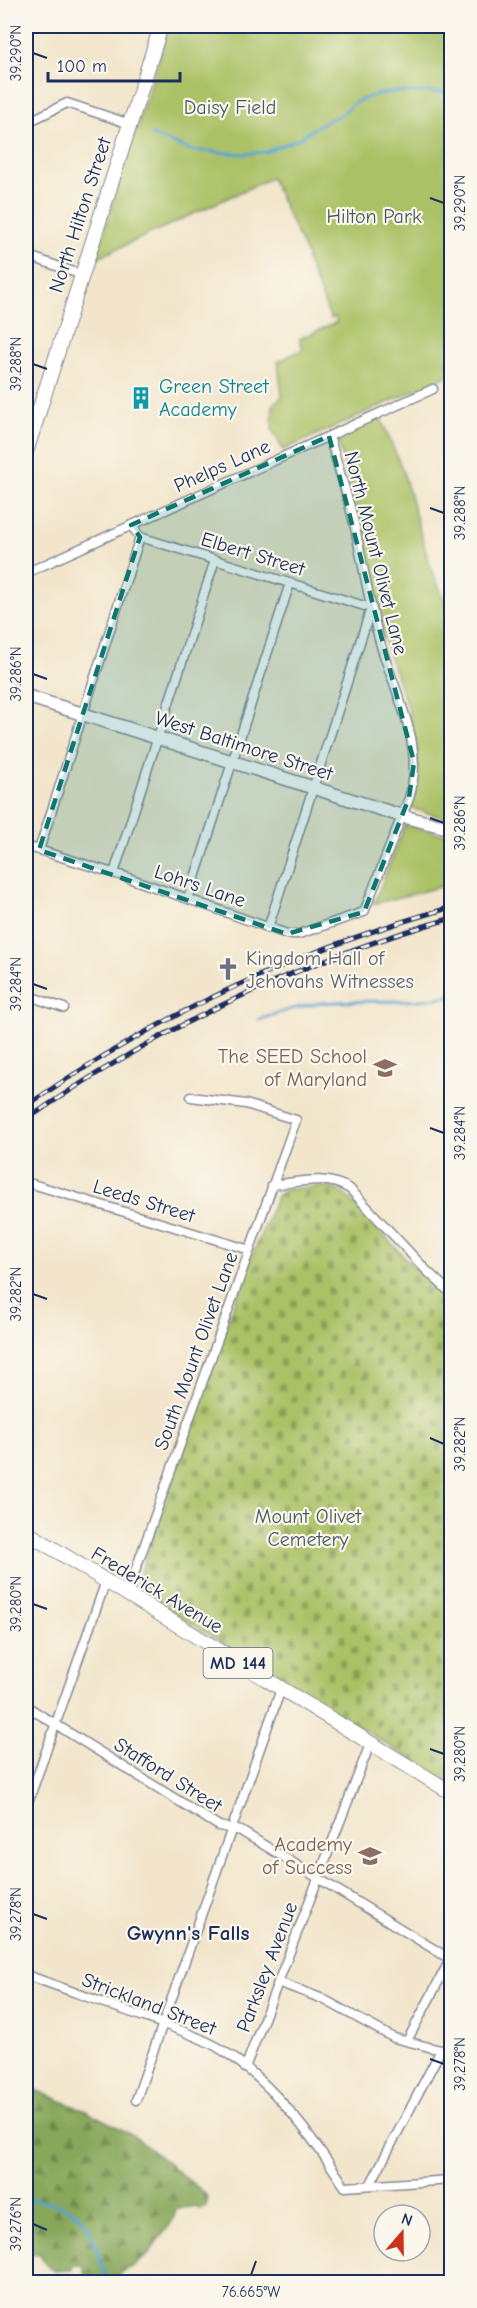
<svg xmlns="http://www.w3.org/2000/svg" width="477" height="2308" font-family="'Comic Neue',sans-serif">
<defs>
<pattern id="forest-firs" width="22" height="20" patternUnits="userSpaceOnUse" patternTransform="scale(1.5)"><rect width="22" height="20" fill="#87a75a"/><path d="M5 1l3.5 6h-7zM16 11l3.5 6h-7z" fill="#6e884e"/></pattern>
<pattern id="cemetery-stones" width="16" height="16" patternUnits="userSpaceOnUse" patternTransform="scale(1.5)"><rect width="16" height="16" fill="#aac165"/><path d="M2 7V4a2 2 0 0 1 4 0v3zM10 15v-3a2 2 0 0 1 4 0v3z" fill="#8a9d56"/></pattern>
</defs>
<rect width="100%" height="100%" fill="#fbf7ec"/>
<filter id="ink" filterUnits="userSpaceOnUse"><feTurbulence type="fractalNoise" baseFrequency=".0167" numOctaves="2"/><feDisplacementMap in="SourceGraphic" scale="12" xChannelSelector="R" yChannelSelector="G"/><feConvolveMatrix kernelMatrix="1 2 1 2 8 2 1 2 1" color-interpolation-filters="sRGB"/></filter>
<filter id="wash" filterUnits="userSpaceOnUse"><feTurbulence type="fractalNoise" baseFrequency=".008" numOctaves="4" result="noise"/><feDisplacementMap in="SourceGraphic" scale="24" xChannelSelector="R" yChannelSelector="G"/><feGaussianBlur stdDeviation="1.35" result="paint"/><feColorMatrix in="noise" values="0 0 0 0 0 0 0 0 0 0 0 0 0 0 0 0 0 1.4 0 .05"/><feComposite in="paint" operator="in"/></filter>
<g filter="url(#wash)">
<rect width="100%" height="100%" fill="#f2e5cb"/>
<path fill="url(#forest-firs)" stroke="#516b5c" stroke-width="1.5" d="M26,2086l62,26 43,22 70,56 7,7 -2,10 -5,2 -7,-2 -15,1 -3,2 -3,10 -25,35 -16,12 -10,4 -4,6 -9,5 -17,-1 -5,-3 -5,-13h-9l-2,5 -16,1 -6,-3 -10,-15 -13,2z"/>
<path fill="url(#cemetery-stones)" stroke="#627862" stroke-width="1.5" d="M322,1186l15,4 13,9 70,75 31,28v482l-316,-195 111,-319 31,-74 8,-6z"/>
<path fill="#aac165" stroke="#627862" stroke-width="1.5" d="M169,26h282v348l-168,76 -11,-21 1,-25 9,-7 -4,-35 25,-13 -4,-10 38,-17 -2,-5 -4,2 -25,-60 2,-1 -37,-80 -176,81z
M380,416l23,55 27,95 21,49v205l-40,-12c21,-64 -12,-114 -28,-173 -8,-28 -12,-57 -18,-86 -8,-37 -18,-74 -28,-111z
M405,825l46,11v48l-77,20z"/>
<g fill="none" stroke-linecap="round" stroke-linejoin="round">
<path stroke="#54a3ce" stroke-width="3" d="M152,135l38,15 51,4 25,-2 34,-14 17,-12 25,-12 12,-11 20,-8 21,-3h57
M259,1020c20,-8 41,-14 63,-17 43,-5 87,3 130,-8
M26,2199c71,7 59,29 83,83"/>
</g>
</g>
<g filter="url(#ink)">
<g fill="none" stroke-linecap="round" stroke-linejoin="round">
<g stroke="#868a94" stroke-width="11">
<path id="minor" d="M26,28l4,-2
M26,123l41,-20 63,21
M26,255l56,20
M26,409l12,4
M131,525l9,12 231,71 -103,320
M26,573l407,-184
M26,846l100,31 161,57h12l65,-22 45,-114c18,-56 -18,-110 -31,-163 -10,-38 -16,-77 -25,-116 -7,-28 -16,-56 -24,-83
M39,850l101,-313
M114,873l101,-313
M188,899l102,-316
M26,995l38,13
M272,1185c28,-3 53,-11 78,4l77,82 25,23
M26,1194l3,-11 221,67
M127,1594l169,-474 -50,-16 -55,-7
M26,1706l193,120 22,5 209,128
M26,1808l80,-227
M26,1975c40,14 80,29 121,43 24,9 50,17 72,30 53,33 92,87 126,139l107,-7
M278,1982l45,17 71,39 58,15
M407,2041l45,-85
M245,2068l125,-324
M136,2100l145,-411
M370,2185l71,-135"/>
</g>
<g stroke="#868a94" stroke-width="15">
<path id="secondary" d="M26,696l376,120 50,13"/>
</g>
<g stroke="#868a94" stroke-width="16">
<path id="primary" d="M26,452l135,-426
M26,1532l426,261"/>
</g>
<use href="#minor" stroke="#fff" stroke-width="8"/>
<use href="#secondary" stroke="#fff" stroke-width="12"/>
<use href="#primary" stroke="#fff" stroke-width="14"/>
<g stroke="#1b2f5e" stroke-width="5">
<path id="rail" d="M26,1106c129,-89 274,-157 426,-199
M26,1120c129,-90 273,-159 426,-202"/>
</g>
<use href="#rail" stroke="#fbf7ec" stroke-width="3" stroke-dasharray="9" stroke-linecap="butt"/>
</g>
</g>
<path fill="#0f766e" fill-opacity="0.2" stroke="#0f766e" stroke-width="4.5" stroke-dasharray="12 8" stroke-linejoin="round" d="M329,436l85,326 -5,36 -45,114 -77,22 -248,-84 101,-313 -9,-12z"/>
<path fill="none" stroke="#1b2f5e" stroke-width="2" d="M33,53l14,5M430,198l14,5M33,364l14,5M430,508l14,5M33,674l14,5M430,818l14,5M33,984l14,5M430,1128l14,5M33,1294l14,5M430,1438l14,6M33,1604l14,5M430,1749l14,5M33,1914l14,5M430,2059l14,5M33,2224l14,6M251,2275l5,-14"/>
<defs>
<g id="building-bare" transform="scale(1.8)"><path d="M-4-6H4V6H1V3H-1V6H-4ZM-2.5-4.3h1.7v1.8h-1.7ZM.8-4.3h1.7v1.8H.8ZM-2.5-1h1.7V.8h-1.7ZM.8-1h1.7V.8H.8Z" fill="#0f9aa8" stroke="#fbf7ec" stroke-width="2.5" paint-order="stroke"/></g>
<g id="church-bare" transform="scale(1.8)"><path d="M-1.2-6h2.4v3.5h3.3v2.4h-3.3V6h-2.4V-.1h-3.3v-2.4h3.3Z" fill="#6b7280" stroke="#fbf7ec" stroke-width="2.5" paint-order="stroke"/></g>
<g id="school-bare" transform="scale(1.8)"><path d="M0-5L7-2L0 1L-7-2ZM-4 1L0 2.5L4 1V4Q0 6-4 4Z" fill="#8d6e63" stroke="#fbf7ec" stroke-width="2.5" paint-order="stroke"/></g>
</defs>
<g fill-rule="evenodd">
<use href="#building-bare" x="141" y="398"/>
<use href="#church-bare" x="228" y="969"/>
<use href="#school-bare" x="385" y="1068"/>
<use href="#school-bare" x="370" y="1856"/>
</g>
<g text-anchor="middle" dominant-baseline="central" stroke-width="4.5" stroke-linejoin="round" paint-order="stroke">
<rect fill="#fbf7ec" stroke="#5e6b89" stroke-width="1.5" x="203.5" y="1648" width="69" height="30" rx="4.5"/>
<g font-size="18" font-weight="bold" fill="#1b2f5e">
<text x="238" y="1663">MD 144</text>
</g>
<g font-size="20" fill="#465b60" stroke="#fbf7ec">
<text x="230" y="107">Daisy Field</text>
<text x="374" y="216">Hilton Park</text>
<text x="308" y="1516">Mount Olivet<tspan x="308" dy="23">Cemetery</tspan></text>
</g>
<g font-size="20" fill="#1b2f5e" stroke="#fbf7ec">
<text transform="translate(80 215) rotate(-72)">North Hilton Street</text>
<text transform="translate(222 466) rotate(-24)">Phelps Lane</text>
<text transform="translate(376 553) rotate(76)">North Mount Olivet Lane</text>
<text transform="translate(253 554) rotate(17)">Elbert Street</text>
<text transform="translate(244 746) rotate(18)">West Baltimore Street</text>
<text transform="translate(200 886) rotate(19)">Lohrs Lane</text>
<text transform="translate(144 1201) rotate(17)">Leeds Street</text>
<text transform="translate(196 1351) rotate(-70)">South Mount Olivet Lane</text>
<text transform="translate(157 1590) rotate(31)">Frederick Avenue</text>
<text transform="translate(168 1775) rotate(32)">Stafford Street</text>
<text transform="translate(267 1967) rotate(-69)">Parksley Avenue</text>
<text transform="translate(149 2004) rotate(21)">Strickland Street</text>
</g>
<g font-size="20" fill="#0d838f" stroke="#fbf7ec" text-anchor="start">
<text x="159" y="386">Green Street<tspan x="159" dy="23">Academy</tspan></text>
</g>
<g font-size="20" fill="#5b616d" stroke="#fbf7ec" text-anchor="start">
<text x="246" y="958">Kingdom Hall of<tspan x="246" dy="23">Jehovahs Witnesses</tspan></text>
</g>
<g font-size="20" fill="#785e54" stroke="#fbf7ec" text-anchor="end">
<text x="367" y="1056">The SEED School<tspan x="367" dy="23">of Maryland</tspan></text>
<text x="352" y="1844">Academy<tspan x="352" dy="23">of Success</tspan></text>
</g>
<g font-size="21" font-weight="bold" fill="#1b2f5e" stroke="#fbf7ec">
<text x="188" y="1933">Gwynn's Falls</text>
</g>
</g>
<rect width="477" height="2308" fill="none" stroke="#fbf7ec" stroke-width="66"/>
<g transform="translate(402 2233) rotate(20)"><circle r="28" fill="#fbf7ec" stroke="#a1a7b3" stroke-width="1.5"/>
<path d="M0-4.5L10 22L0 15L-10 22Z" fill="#c8321e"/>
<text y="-9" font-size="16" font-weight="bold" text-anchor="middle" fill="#1b2f5e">N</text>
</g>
<path d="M48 72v9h132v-9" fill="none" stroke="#1b2f5e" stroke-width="3"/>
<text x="57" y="72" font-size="18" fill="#1b2f5e" stroke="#fbf7ec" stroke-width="4.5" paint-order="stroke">100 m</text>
<rect x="33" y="33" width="411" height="2242" fill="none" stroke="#1b2f5e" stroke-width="2"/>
<g font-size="15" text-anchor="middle" fill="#1b2f5e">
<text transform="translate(16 53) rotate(-90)" y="5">39.290°N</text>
<text transform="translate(460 203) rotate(-90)" y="5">39.290°N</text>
<text transform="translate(16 364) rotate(-90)" y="5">39.288°N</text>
<text transform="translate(460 513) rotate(-90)" y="5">39.288°N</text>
<text transform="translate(16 674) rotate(-90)" y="5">39.286°N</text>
<text transform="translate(460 823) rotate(-90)" y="5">39.286°N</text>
<text transform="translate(16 984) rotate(-90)" y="5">39.284°N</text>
<text transform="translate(460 1133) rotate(-90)" y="5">39.284°N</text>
<text transform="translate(16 1294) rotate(-90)" y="5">39.282°N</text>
<text transform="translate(460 1444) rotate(-90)" y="5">39.282°N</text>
<text transform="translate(16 1604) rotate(-90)" y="5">39.280°N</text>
<text transform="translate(460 1754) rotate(-90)" y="5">39.280°N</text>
<text transform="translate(16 1914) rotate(-90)" y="5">39.278°N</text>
<text transform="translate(460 2064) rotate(-90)" y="5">39.278°N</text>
<text transform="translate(16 2224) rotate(-90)" y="5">39.276°N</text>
<text x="251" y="2297">76.665°W</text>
</g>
</svg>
